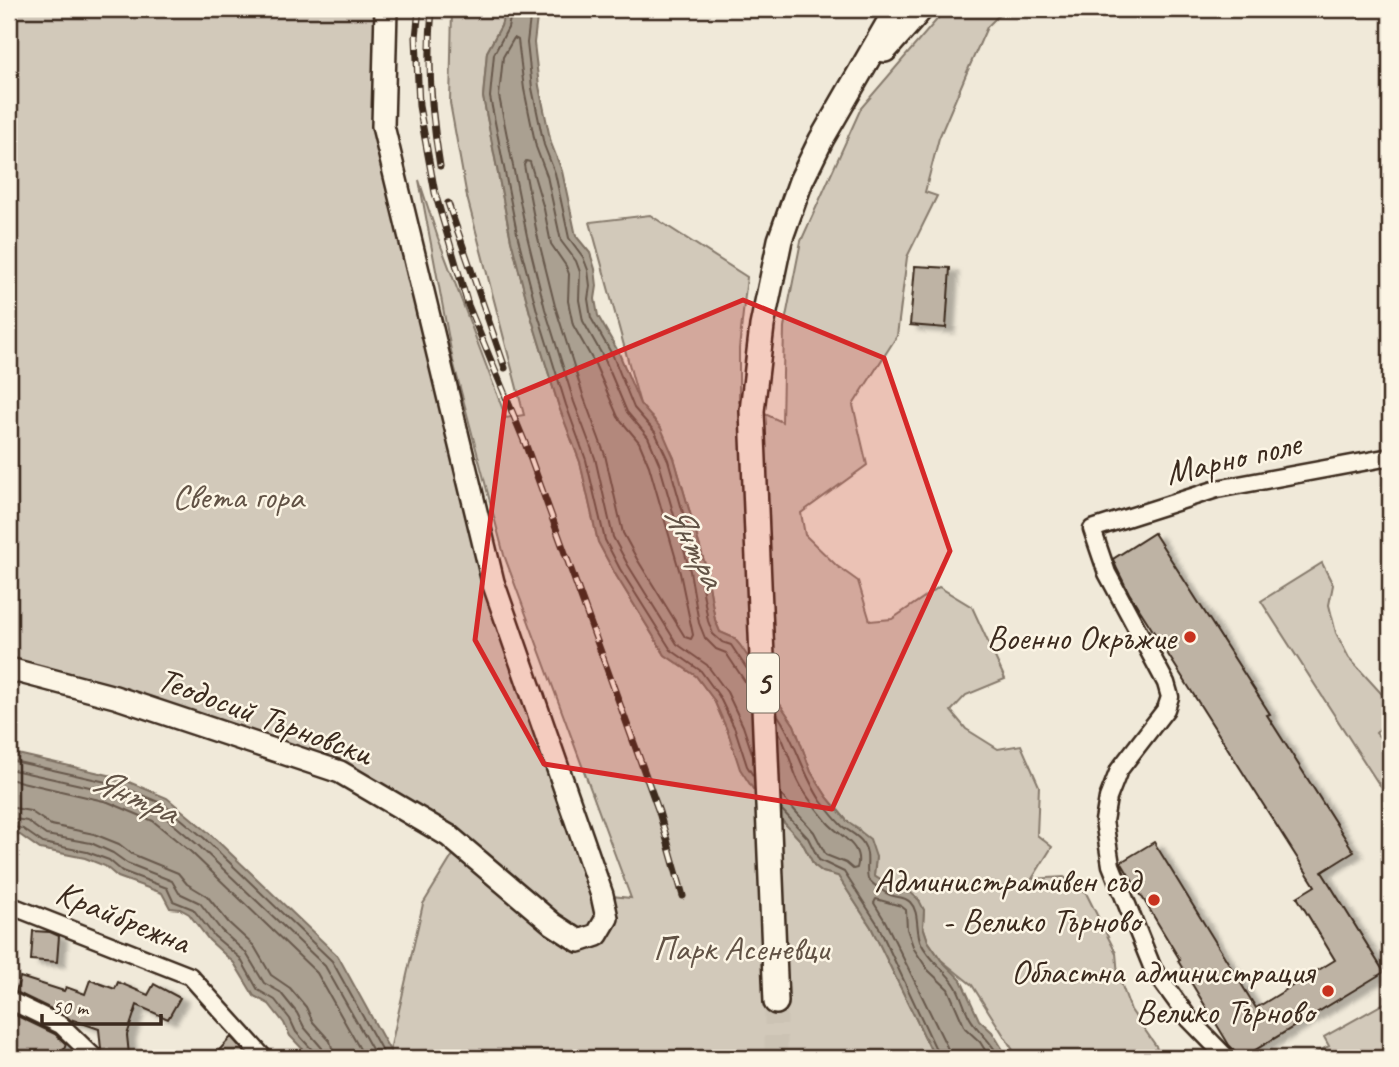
<svg xmlns="http://www.w3.org/2000/svg" width="1399" height="1067" font-family="Caveat,sans-serif">
<defs>
<filter id="shadow"><feDropShadow dx="8" dy="4.5" stdDeviation="2" flood-color="#0004"/></filter>
</defs>
<rect width="100%" height="100%" fill="#f0e9d9"/>
<filter id="ink" filterUnits="userSpaceOnUse"><feTurbulence type="fractalNoise" baseFrequency=".0143" numOctaves="2"/><feDisplacementMap in="SourceGraphic" scale="14" xChannelSelector="R" yChannelSelector="G"/><feConvolveMatrix kernelMatrix="1 2 1 2 8 2 1 2 1" color-interpolation-filters="sRGB"/></filter>
<g filter="url(#ink)">
<path fill="#d2c9ba" stroke="#867a6c" stroke-width="2" d="M9,9h377l-3,117 110,456 109,313 29,3 -127,-343 -51,-194 -34,-181 19,58 68,180 18,-3 -57,-218 -17,-94 2,-94h54l-5,17 -14,26 -4,45 28,143 19,73 29,94 21,55 18,80 16,30 51,83 31,21 18,24 39,89 49,53 12,23 9,7 15,4 33,51 64,131h-541l-4,-8 33,-146 36,-59 -119,-73 -331,-103z
M946,9h59l-18,18 -20,45 -28,66 -14,54 12,4 -30,61 -10,79 -44,69 14,60 -66,48 4,22 32,31 21,15 12,40 22,-2 47,-32 33,20 33,72 -39,16 -15,16 15,18 32,20 23,-4 18,41 -2,49 15,12 -20,32 32,-2 22,16 30,60 2,22 13,35 25,36 3,12h-141l-46,-73 -31,-25 -13,-19 -5,-15 1,-16 -16,-20 -13,-1 -21,-13 2,-19 -18,-29 -11,-7 -20,-24 -16,-25 -17,-47 -60,-87 -14,-6 -5,-12 -9,-52 -32,-110 -20,-39 -8,-6 -6,-9 -50,-182 60,-7 97,62 -8,72v53l43,20 2,-95 17,-86 60,-133z
M1322,563l11,22 -4,20 7,28 13,25 41,45v15l-14,15 14,16v47l-12,-13 -117,-182z
M1390,1000v58h-84l23,-12 -5,-9z"/>
<path fill="#aaa091" stroke="#7e7163" stroke-width="2" d="M506,9h32l-4,34 5,43 12,57 11,28 14,65 14,17 5,16 2,17 -2,13 3,17 21,37 21,51 21,24 13,30 32,110 9,52 5,12 14,6 6,7 54,80 17,47 16,25 20,24 23,18 6,18 -2,19 21,13 13,1 11,10 5,10 -1,16 5,15 13,19 20,20 18,40 13,12 16,26h-73l-64,-131 -33,-51 -15,-4 -9,-7 -12,-23 -49,-53 -13,-20 -12,-37 -14,-32 -18,-24 -31,-21 -51,-83 -16,-30 -18,-80 -21,-55 -29,-94 -19,-73 -28,-143 4,-45 14,-26z
M9,752l108,25 50,21 42,35 129,123 56,102h-83l-21,-22 -6,-13 -15,-19 -15,-8 -20,-33 -25,-23 -20,-26 -9,-5 -10,-1 -8,-15 -44,-16 -13,-11 -20,-8 -45,-9 -20,-14 -11,-2z"/>
<g fill="none" stroke-linecap="round" stroke-linejoin="round">
<path stroke="#67594c" stroke-width="2" d="M512,9l-4,19 -14,26 -4,43 28,141 19,73 29,94 20,55 19,80 15,29 51,81 30,21 18,25 16,33 12,37 7,11
M531,9l-4,34 5,45 12,57 11,28 14,65 14,19 5,13 2,16 -2,13 3,19 22,38 21,52 21,24 13,28 31,109 9,52 5,13 9,8 9,3 18,27
M526,161l4,1 14,47 7,35 15,22 3,8 -1,27 5,24 22,39 23,53 21,25 10,24 31,107 13,62 -2,4 -6,-2 -48,-78 -14,-26 -18,-78 -21,-57 -29,-92 -18,-72 -13,-69z
M750,689l-24,-36 -10,-4 -11,-11 -6,-15 -9,-52 -31,-108 -11,-26 -21,-25 -22,-52 -22,-39 -4,-21 1,-28 -4,-11 -15,-20 -14,-65 -11,-29 -12,-58 -6,-49 -4,-2 -11,19 -4,39 28,140 18,73 29,93 21,56 18,79 15,28 49,79 30,21 20,27 16,34 10,30
M777,714c19,27 25,59 44,87 6,8 14,18 21,25 7,6 16,9 21,17 8,12 2,24 5,36 7,7 14,12 22,16 8,3 14,1 20,7 10,10 5,27 11,41 8,17 24,26 34,42 8,12 9,27 19,39 10,13 17,18 26,34
M778,730c8,15 12,31 18,46 7,17 20,32 31,46 13,15 37,23 30,46l-4,1 -7,-6 -20,-8 -12,-23 -33,-37
M9,760l106,24 48,20 41,34 128,123 54,97
M9,769l103,23 47,20 39,33 127,121 52,92
M9,779l99,23 45,19 38,31 126,121 48,85
M9,807l21,4 21,14 43,9 25,10 13,10 46,19 9,11 20,12 22,27 25,23 17,29 19,13 16,19 7,15 17,19 5,17
M781,809l27,29 11,22 25,12 33,51 63,135
M9,818l18,3 19,14 45,8 22,10 14,10 45,18 7,12 21,10 21,27 25,23 18,30 16,9 17,21 7,14 18,21 2,10
M9,826l14,3 20,14 44,9 22,8 13,11 45,17 6,13 20,8 21,27 26,22 18,32 17,10 15,19 6,13 18,20 1,6
M949,1058l-1,-9 -63,-128 -11,-18 2,-4 25,7 5,4 1,19 7,20 14,21 20,19 17,39 15,14 10,16"/>
</g>
<path fill="#beb3a4" stroke="#3b2a1e" stroke-width="2" filter="url(#shadow)" d="M915,266l35,2 -4,60 -36,-3z
M1154,533l116,181 -3,1 87,137 -32,20 62,100 -142,86h-5l-2,-7 -6,-6 -51,-84 2,-1 -59,-98 33,-20 102,166 79,-48 -38,-63 18,-11 -186,-293 -12,-24 -4,-10z
M33,931l17,1 9,4 -2,26 -26,-2z
M20,977l44,14 2,-4 19,7 5,-14 25,9 3,-7 30,13 6,-11 26,14 -12,21 -31,-14 -10,30 2,20 -24,3 -4,-9 -2,-20 -26,-9v2l-7,-6 -50,-24z
M9,1012l46,22 11,10 -5,14h-49l-3,-15z
M231,1037l19,21h-38z"/>
<g fill="none" stroke-linecap="round" stroke-linejoin="round">
<path stroke="#ccc3b4" stroke-width="23" stroke-dasharray="23 11" stroke-linecap="butt" d="M776,1002v56"/>
<g stroke="#3b2a1e" stroke-width="21">
<path id="street" d="M9,905l181,71 74,82
M9,1000l52,25 34,33
M1227,1058l-37,-38 -37,-51 -42,-104 -7,-44 4,-23 11,-28 47,-61 4,-12 -4,-14 -59,-110 -15,-44 125,-40 173,-32"/>
</g>
<g stroke="#3b2a1e" stroke-width="26">
<path id="secondary" d="M9,669l106,28 225,75 109,64 104,88 26,17 18,-6 10,-17 -5,-23 -109,-313 -110,-456 3,-117"/>
</g>
<g stroke="#3b2a1e" stroke-width="28">
<path id="primary" d="M885,50l36,-41
M776,1002l-24,-591 10,-85 18,-86 21,-59 20,-41 72,-125 5,-6"/>
</g>
<use href="#street" stroke="#fcf5e5" stroke-width="16"/>
<use href="#secondary" stroke="#fcf5e5" stroke-width="21"/>
<use href="#primary" stroke="#fcf5e5" stroke-width="23"/>
<g stroke="#3b2a1e" stroke-width="7">
<path id="rail" d="M419,9l-3,28 3,69 16,87 33,112 57,138 134,369 24,84
M432,9c-5,52 -1,104 8,157
M448,203l57,165"/>
</g>
<use href="#rail" stroke="#fcf5e5" stroke-width="4.5" stroke-dasharray="13" stroke-linecap="butt"/>
</g>
</g>
<path fill="#d62828" fill-opacity="0.2" stroke="#d62828" stroke-width="5" stroke-linejoin="round" d="M743,300l141,58 66,193 -118,258 -288,-45 -69,-124 31,-242z"/>
<g fill="#c8321e" stroke="#fcf5e5" stroke-width="2.5">
<circle cx="1190" cy="637" r="7"/>
<circle cx="1154" cy="900" r="7"/>
<circle cx="1328" cy="991" r="7"/>
</g>
<g text-anchor="middle" dominant-baseline="central" stroke-width="5" stroke-linejoin="round" paint-order="stroke">
<rect fill="#fcf5e5" stroke="#75675a" stroke-width="2" x="747" y="653.5" width="32" height="59" rx="5"/>
<g font-size="33" font-weight="bold" fill="#3b2a1e">
<text x="763" y="683">5</text>
</g>
<g font-size="35" fill="#3b2a1e" stroke="#fcf5e5">
<text transform="translate(1233 458) rotate(-13)">Марно поле</text>
<text transform="translate(265 716) rotate(20)">Теодосий Търновски</text>
<text transform="translate(123 917) rotate(22)">Крайбрежна</text>
</g>
<g font-size="35" fill="#615245" stroke="#fcf5e5">
<text x="238" y="496">Света гора</text>
<text x="741" y="948">Парк Асеневци</text>
</g>
<g font-size="35" fill="#3b2a1e" stroke="#fcf5e5" text-anchor="end">
<text x="1176" y="637">Военно Окръжие</text>
<text x="1140" y="880">Административен съд<tspan x="1140" dy="40">- Велико Търново</tspan></text>
<text x="1314" y="971">Областна администрация<tspan x="1314" dy="40">Велико Търново</tspan></text>
</g>
<g font-size="37" font-style="italic" fill="#625346" stroke="#fcf5e5">
<text transform="translate(695 545) rotate(62)">Янтра</text>
<text transform="translate(135 795) rotate(24)">Янтра</text>
</g>
</g>
<rect width="1399" height="1067" fill="none" stroke="#fcf5e5" stroke-width="35"/>
<rect x="18" y="18" width="1364" height="1032" fill="none" stroke="#3b2a1e" stroke-width="2.5" filter="url(#ink)"/>
<path d="M42 1014v10h119v-10" fill="none" stroke="#3b2a1e" stroke-width="3.5"/>
<text x="52" y="1014" font-size="21" fill="#3b2a1e" stroke="#fcf5e5" stroke-width="5" paint-order="stroke">50 m</text>
</svg>
